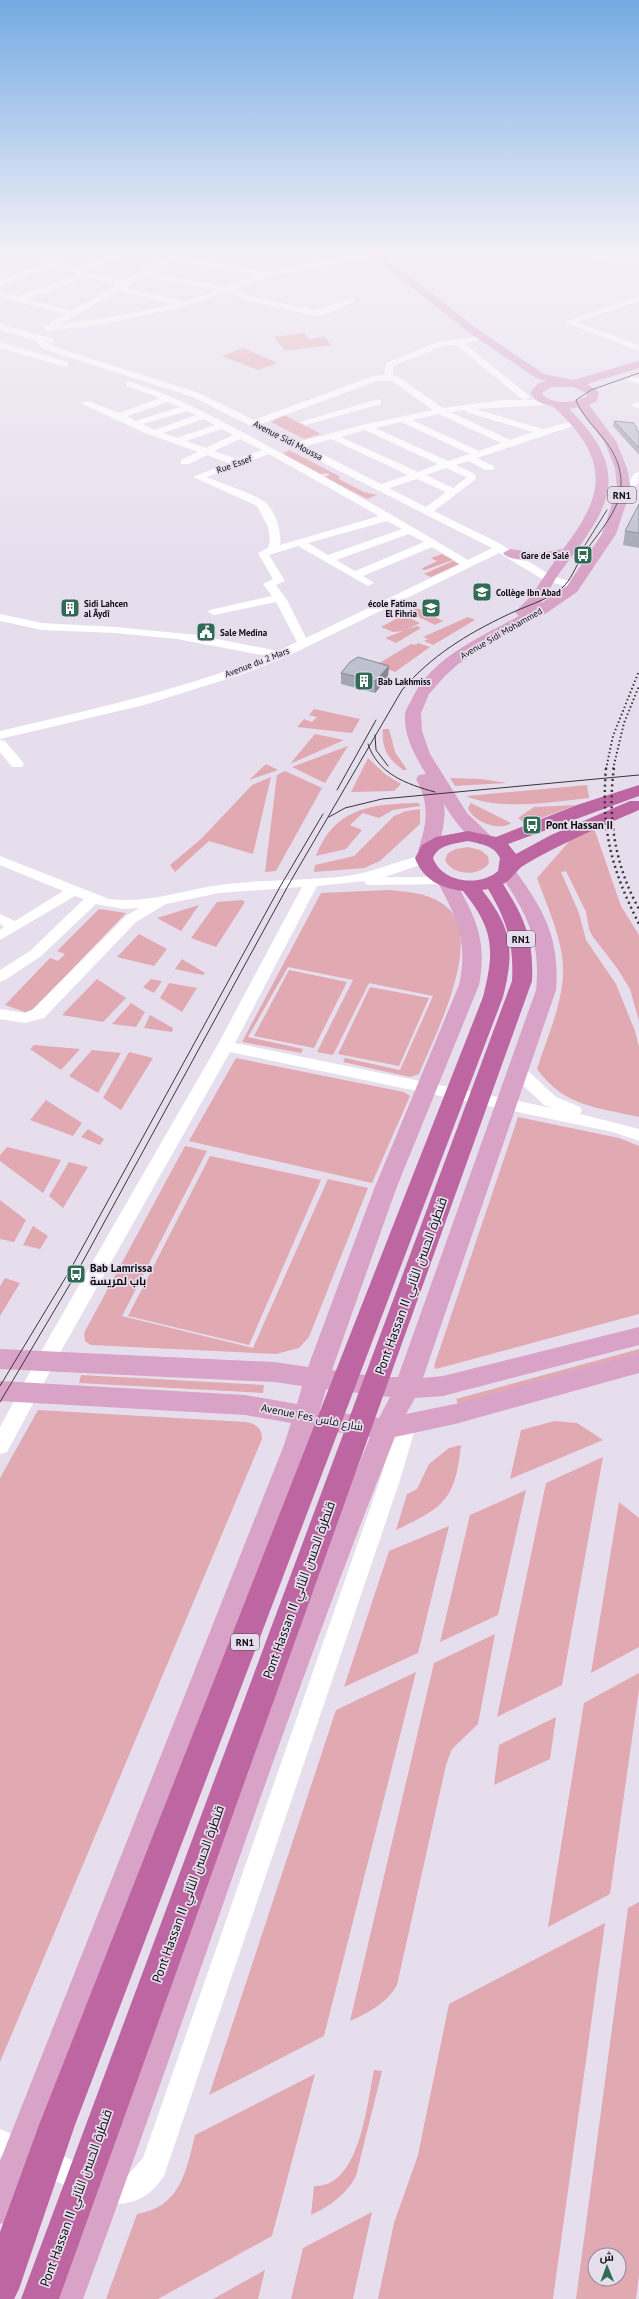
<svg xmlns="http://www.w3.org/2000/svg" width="639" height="2299" font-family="'PT Sans',Cairo,sans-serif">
<rect width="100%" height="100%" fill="#e7deed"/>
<path fill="#e1a9b1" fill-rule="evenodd" d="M304,333l5,6 15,-2 8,8 -47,6 -11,-14z
M243,348l35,15 -20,7 -36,-14z
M284,415l37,19 -17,5 -33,-17z
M289,450l50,26v3l25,13 13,3 -10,4 -42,-22 5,-2 -4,-2 -5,1 -38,-20z
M442,554l11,6 -28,10 -4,-1 16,-8 -6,-3z
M453,561l6,3 -28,13 -7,-3z
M417,608l26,13 -8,4 -27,-13z
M403,615l17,8 -13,6 10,-3 4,2 -25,15 -11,-5 18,-7 -10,1 -12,-5z
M468,617l7,3 -42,25 -9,-4 4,-2 -5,-2z
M418,643l12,4 -35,25 -19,-7 35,-21 5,1z
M314,709l46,10 -8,14 -55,-6 7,-8 8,3 5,-5 -8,-2z
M383,729h6l6,23 12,18h-4c-15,-11 -22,-22 -20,-41z
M315,734l29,6 -54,24z
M348,746l-23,37 -33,-16z
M368,758l17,16 16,10 -7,7 -43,1z
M266,764l12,6 -29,10z
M285,771l37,17 -46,83 -11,1 12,-97z
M271,777l-18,77 -44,-13 -34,31 -5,-7 31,-26 51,-54z
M450,778l31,1 26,4 -52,3z
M587,785l2,13c-37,4 -89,13 -123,-2z
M419,803l1,3 -27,4 -14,8 -16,-5 -13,12 12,5 -16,19 -30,7c19,-49 56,-52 103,-53z
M471,803l40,20c-12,9 -39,-2 -43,-15z
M576,805l-48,18 -5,-1 -5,-4 16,-11z
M420,809v15l-40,37 -16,7 -50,4 1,-7 39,-9 40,-40 12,-5z
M594,828l27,78 18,29v86l-9,-32 -13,-21 -24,-31 -4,-8 -3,-17 -20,-41 -5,1 18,41 7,27 30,44 19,47 4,16v70c-43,-10 -74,-10 -102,-48 11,-35 31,-76 25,-113 -4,-27 -16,-53 -25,-78l37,-42z
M468,847l12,3 8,6 1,7c-9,14 -37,13 -44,-3l3,-7 8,-4z
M389,890c20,2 44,3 60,19 34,34 -15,128 -30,165l-9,3 -67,-15 2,-4 55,12 33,-74 -64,-13 -36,72 -16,-3 36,-72 -65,-13 -40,70 55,12 -2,4 -59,-11 79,-149z
M242,900l3,2 -29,45 -25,-9 26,-36z
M199,905l-18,26 -24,-13z
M99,909l27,4 -92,96 -9,3 -20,-7 45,-47 8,3 7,-7 -8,-3z
M139,934l28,15 -13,17 -37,-9z
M182,959l23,14 -2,2 -28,-6z
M289,970l58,12 -33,66 -60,-12z
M97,979l29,19 -23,24 -41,-7z
M151,979l11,2 -8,12 -11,-6z
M169,983l28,5 -15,24 -22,-14z
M370,987l59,11 -30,68 -61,-12z
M131,1003l14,9 -9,15 -24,-3z
M150,1015l23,13 -1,4 -28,-4z
M34,1045l46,4 -19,21 -31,-21z
M92,1050l29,3 -23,40 -29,-17z
M129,1052l24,6 -32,52 -18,-12z
M236,1058l168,34 6,4 -38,87 -183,-42z
M46,1100l36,23 -9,13 -43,-16z
M518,1117l101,21 20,8v168l-203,55 -2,-3z
M88,1129l16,10 -4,6 -19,-8z
M185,1146l22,5 -85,165 131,32 75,-169 40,9 -59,149 -10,11 -23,6 -185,-9 -6,-4 -1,-8z
M7,1147l54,13 -18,33 -43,-32v-6z
M210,1156l111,24 -72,165 -121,-29z
M69,1162l19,5 -25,41 -14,-12z
M0,1200l26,20 -12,22 -14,-3z
M33,1226l15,10 -8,13 -17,-4z
M5,1278l15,5 -20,33v-30z
M639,1349v5l-181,50 -2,-5z
M81,1375l183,10 -1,8 -184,-10z
M38,1410l208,12c10,2 16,6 16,17l-262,623v-584z
M555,1421l22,2 26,17 -93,39 11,-49z
M461,1445c-6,56 -17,62 -65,85l11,-36 10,-5 12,-25 20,-16z
M603,1457l-41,228 -65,32 49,-234z
M526,1490l-28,125 -58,27 30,-127z
M619,1502l20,16v129l-48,26z
M449,1526l-31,127 -74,34 45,-136z
M495,1634l-17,90 -26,25 -6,16 -49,220c-11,19 -28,27 -47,36l84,-358z
M416,1672l-92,364 -115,59 127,-385z
M639,1673v16l-29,205 -62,33 36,-224z
M556,1717l-6,42 -56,26 5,-40z
M639,1902v373l-3,24h-60l52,-391zM595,2255h24v24h-24z
M605,1923l-52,376h-175l16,-76 24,-68 31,-151z
M374,2070l8,1 -26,105c-10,19 -26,30 -45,39l3,-29c46,2 53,-83 60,-116z
M315,2074l-43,162 -114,63h-52l31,-85c43,-7 49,-42 58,-79z
M372,2212l-19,87h-62l12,-51z
M265,2270l-7,29h-45z"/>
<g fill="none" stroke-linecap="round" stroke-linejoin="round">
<path fill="#fff" fill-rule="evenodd" d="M7,248h9l-4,2z
M71,248h12l-22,10 -4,6 19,5 53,-21h12l-57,23 39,10 48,-27 -18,-6h13l11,3 5,-3h10l-14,9 89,15 127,-24h18l-141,28 -38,14 22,7 60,13 36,-11 4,2 -25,12 -15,3 -65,-15 -24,-9 -40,14 -81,18 -57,7 -4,-3 1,-2 6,-1v-3l14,-8 -65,-17v-5l18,4 61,-22 -29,-7 -50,19v-5l50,-20 5,-7zM172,260l86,15 -32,12 -76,-14zM87,277l30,8 -46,26 -44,-12zM143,277l73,12 2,1 -33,12 -60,-15zM119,291l56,13 -70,14 -45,6z
M557,248h15l45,11h22v4h-22z
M639,296v5l-63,21 63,23v6l-75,-29z
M0,324l53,15v4h-6l11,5 141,45 55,27 119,-44 11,-1 2,-12 52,-21 41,-6v4l-14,4 63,51 2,2 -5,3 23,-1 5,3 -5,3 -73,4 68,20 34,-9 5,3 -105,35 17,8v4h-8l-18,-9 -12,4 19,9 1,5 -42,32 63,31 55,34 27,8 2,2 -6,3 -31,-9 -45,-27 -211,103 -45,18 -99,31 -144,34v-8c90,-21 181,-41 267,-75l-90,-17 -62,-6 -73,-3 -42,-9v-7l42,9 73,4 82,8 81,16 19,-9 -21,-40 -62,13 -6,-3 2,-2 62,-14 -9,-12 10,-5 -15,-26 10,-5 2,-7 -2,-14 -11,-21 -64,-29 35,-14 -21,-8 -18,9h-8v-4l17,-8 -53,-19 -65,-30 8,-2 31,12 41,-15 -34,-12v-4h6c54,18 103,46 153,73 62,34 123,69 183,105l24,-12 -299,-151 -141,-45 -10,-4 -6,-7 -36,-11zM456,345l66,54 3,1h-23l-59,8 -46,-32 -4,-1v-9l50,-20zM377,381h15l41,29 -67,14 -68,18 -37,-18zM168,402l12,5 -45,14 -8,-5zM465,410l1,2 67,20 -23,8 -60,-28zM187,411l9,4 -42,15 -11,-6zM439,414l62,29 -22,8 -67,-31zM204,419l11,6 -38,13 -14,-5zM401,422l69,32 -22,7 -73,-33zM222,429l11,6 -27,13 -20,-7zM365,430l73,34 -20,8 -77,-35zM240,439l22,11 -25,9 -23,-8zM331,439l77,36 -27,9 -75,-38zM269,454l110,62 -99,29c2,-13 -5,-35 -15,-43 -10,-8 -45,-19 -58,-25zM446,468l20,9v1l-13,10 -27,-13zM417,479l29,13 -20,15 -37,-19zM387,521l15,8 -74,26 -20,-12zM409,534l15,8 -69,29 -19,-11zM298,546l70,40 6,-3 -11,-7 69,-29 28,17 -154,74 -19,-38 -11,-15 9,-4 -16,-26z
M0,342l68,20 1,2 -4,3 -65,-19z
M629,377l10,1v6l-10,-3z
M378,399l3,1v4l-76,21 -5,-3z
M636,402l3,1v6l-8,-4z
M639,472l-1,12 -14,5 -4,-1v-4l10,-4 5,-7z
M0,740l5,1 17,20 2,3 -2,3h-10l-12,-15z
M423,855l7,4 -2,3 -43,15h57l5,1 2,3 -2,3 -76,1 -5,-1 -2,-3 -47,5 -82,157 317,65 -8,-3 -31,-29 -2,-4 2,-4h12l31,29 24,10 2,4 -2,3 59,15v12l-26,-9 -383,-80 -169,299 -54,101 -7,2v-27l47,-86 170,-295 85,-159 -83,6 -53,11 -30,18 -92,96 -19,5 -25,-4v-10l25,4 7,-3 94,-94 13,-8 -16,1 -27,-5 -56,53 -35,23 -5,2v-12l30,-19 54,-52 -9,-3 -75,44v-10l4,-3 -4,-3v-10l15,7 48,-30 -63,-26v-9l109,43c40,5 72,-9 111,-14 42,-6 85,-4 127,-9 27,-4 50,-15 76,-21z
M406,1418l7,2 3,6 -16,54 -236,696c-14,21 -32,31 -58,27l-106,-46v-28l107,46 20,1 16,-18 237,-678 16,-54 3,-6z"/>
<path fill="#d8a3c7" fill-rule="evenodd" d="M361,248h12l106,82 65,44 29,6 66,-19v7l-52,16 12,8 -2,9 -8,4 27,36 11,27 4,21 -15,45 -39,58 -29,20 -59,32 -32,21 -12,11 -16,18 -8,19 1,18 8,23 37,59 27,26 -3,4c-19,5 -38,-24 -47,-39 2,16 -2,37 -11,50h-12l-3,-4c9,-26 12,-46 -2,-71l3,-4 7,-1c-11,-18 -22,-37 -21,-59 0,-5 4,-10 6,-14 19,-43 70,-64 108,-85l-4,-4 16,-16 25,-37c-11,1 -46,4 -53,-6l7,-4 29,4 24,-4c43,-55 46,-89 -6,-139 -9,-9 -17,-1 -27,-18l9,-9 7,-2 -10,-3 -65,-44zM551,387h22l14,6v3c-11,7 -37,10 -45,-3zM578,407l26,34 11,27 2,21 -15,45 -35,52 -27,18c8,-10 13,-23 21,-33 49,-64 73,-98 8,-162z
M508,868l6,1c30,41 46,69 42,121l-133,388 20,-2 196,-49v18l-196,51 -28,2 -9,16 49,-10 184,-51v20l-184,51 -60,13c-114,284 -206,576 -312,862h-38c111,-286 207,-578 325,-862l-55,-8 -297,777 -5,13 -13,5v-63l284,-716 7,-22 -46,-8 -245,-14v-20l245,14 52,9 5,-18 -28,-4 -274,-13v-20l274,13 34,5 66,-178 85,-204c9,-41 -1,-66 -21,-102l2,-4 7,-2 7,2 2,4c21,36 31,60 23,102l-83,204 -64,181 46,7h20l138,-387c5,-50 -9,-77 -37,-117l3,-4zM326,1389l64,8 -11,21 -59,-8z"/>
<path fill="#be66a2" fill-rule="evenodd" d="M639,785v11l-131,48 8,10 35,-19 79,-34h9v9c-39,17 -77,33 -113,54 -10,5 -13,15 -23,20 22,34 31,56 29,97l-473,1318h-38l491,-1318c2,-38 -5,-60 -24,-92l-6,1c30,38 33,60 21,107l-428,1128 -56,164 -5,10h-14v-67l39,-107 444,-1128c12,-47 11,-68 -20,-106 -22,-3 -40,-11 -48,-33l7,-13 14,-8 32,-6 28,6 81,-32zM468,841c12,3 26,4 32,17l-2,13c-18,16 -56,12 -65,-13 6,-14 21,-14 35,-17z"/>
<path stroke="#3a353c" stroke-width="1" d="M585,545l22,-35
M375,735l1,15 12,16
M368,744c10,30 38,40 67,48
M337,790l39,-70
M329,817l16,-9 37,-9 257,-24
M0,1386l69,-114 212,-387 42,-71
M0,1402l76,-128 213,-390 113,-194c29,-34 65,-56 105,-75 18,-9 39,-14 55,-27 9,-8 13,-20 19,-30 17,-27 46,-51 39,-86 -6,-32 -34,-46 -44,-72l15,-10 48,-17"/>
<path stroke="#3a353c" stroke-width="2" stroke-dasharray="1.5 2.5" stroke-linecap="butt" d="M606,769l7,-33 26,-65
M613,769l11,-46 15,-37"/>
<path stroke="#3a353c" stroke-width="2.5" stroke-dasharray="2 3.5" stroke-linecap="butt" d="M606,768c-5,62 5,100 33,156
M614,768c-7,48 1,98 25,141"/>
</g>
<path fill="#a4a6b3" d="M614,421l25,12v22l-26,-29z
M639,504v44l-16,-3 2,-14z
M341,673l47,4 -13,16 -34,-9z"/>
<path fill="#868792" d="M389,666l-1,11 -13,16v-12z"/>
<path fill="#bfc1d0" stroke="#868792" d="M614,421l20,2 5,10v15z
M639,504v29l-14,-2z
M358,657l31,9 -14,15 -34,-8 9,-11z"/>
<linearGradient id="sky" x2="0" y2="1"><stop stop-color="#74abe3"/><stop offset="0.44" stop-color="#f4f0f7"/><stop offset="1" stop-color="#f4f0f7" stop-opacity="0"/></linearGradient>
<rect width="639" height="570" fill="url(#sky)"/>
<defs>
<g id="bus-square" transform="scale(1)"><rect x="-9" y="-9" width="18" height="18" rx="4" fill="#306b55" stroke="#e7deed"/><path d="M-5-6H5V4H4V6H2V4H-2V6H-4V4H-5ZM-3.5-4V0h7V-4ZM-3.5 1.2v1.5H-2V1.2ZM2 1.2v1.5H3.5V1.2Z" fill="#fff"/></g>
<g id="school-square" transform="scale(1)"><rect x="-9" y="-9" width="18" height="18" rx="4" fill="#306b55" stroke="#e7deed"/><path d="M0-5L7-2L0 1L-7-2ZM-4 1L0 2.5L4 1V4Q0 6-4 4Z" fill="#fff"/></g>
<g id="building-square" transform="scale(1)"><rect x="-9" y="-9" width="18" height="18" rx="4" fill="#306b55" stroke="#e7deed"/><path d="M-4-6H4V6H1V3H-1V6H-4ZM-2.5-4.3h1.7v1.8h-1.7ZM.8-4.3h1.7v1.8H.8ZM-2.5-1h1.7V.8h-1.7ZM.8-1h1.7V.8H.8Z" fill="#fff"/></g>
<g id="civic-square" transform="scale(1)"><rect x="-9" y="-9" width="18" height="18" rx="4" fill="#306b55" stroke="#e7deed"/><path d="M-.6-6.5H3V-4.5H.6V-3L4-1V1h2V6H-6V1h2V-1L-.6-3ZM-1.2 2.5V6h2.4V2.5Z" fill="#fff"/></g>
</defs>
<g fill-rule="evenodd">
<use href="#bus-square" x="583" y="555"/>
<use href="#school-square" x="482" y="592"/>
<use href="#building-square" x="70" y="608"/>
<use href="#school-square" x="431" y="608"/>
<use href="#civic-square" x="206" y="632"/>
<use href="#building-square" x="364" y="681"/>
<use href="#bus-square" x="532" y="825"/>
<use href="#bus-square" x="76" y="1274"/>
</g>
<g text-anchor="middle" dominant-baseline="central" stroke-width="3.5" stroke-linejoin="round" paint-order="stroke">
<g font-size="9" fill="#0e0b10" stroke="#e7deed">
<text transform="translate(288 440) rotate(27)">Avenue Sidi Moussa</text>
<text transform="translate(234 464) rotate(-20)">Rue Essef</text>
<text transform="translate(501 633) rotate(-30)">Avenue Sidi Mohammed</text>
<text transform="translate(257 662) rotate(-21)">Avenue du 2 Mars</text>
</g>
<g font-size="9" font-weight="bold" fill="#0e0b10" stroke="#e7deed" text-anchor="start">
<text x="569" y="555" text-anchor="end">Gare de Salé</text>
<text x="496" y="592">Collège Ibn Abad</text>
<text x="84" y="603">Sidi Lahcen<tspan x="84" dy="10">al Âydî</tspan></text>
<text x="417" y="603" text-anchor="end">école Fatima<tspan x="417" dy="10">El Fihria</tspan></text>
<text x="220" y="632">Sale Medina</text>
<text x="378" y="681">Bab Lakhmiss</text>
</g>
<g fill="#e7deed" stroke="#4f4a52" stroke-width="1">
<rect x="608" y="487" width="28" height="16" rx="3"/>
<rect x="507" y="931" width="28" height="16" rx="3"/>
<rect x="231" y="1634" width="28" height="16" rx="3"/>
</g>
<g font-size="10" font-weight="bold" fill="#0e0b10">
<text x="622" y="495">RN1</text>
<text x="521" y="939">RN1</text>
<text x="245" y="1642">RN1</text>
</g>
<g font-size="11" font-weight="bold" fill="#0e0b10" stroke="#e7deed" text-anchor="start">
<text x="546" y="825">Pont Hassan II</text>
<text x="90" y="1268">Bab Lamrissa<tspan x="90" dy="13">باب لمريسة</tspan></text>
</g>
<g font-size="11" fill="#0e0b10" stroke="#e7deed">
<text transform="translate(312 1417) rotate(11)">Avenue Fes شارع فاس</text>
</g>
<g font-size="13" fill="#0e0b10" stroke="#e7deed">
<text transform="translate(411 1286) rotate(-70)">Pont Hassan II قنطرة الحسن الثاني</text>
<text transform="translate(299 1590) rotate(-70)">Pont Hassan II قنطرة الحسن الثاني</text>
<text transform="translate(188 1894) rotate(-70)">Pont Hassan II قنطرة الحسن الثاني</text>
<text transform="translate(76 2198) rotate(-70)">Pont Hassan II قنطرة الحسن الثاني</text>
</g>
</g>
<g transform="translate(607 2267) rotate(359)"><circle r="19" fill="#e7deed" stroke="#908a95"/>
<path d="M0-3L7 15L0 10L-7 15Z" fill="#306b55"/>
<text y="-6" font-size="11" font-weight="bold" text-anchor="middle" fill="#0e0b10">ش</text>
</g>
</svg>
